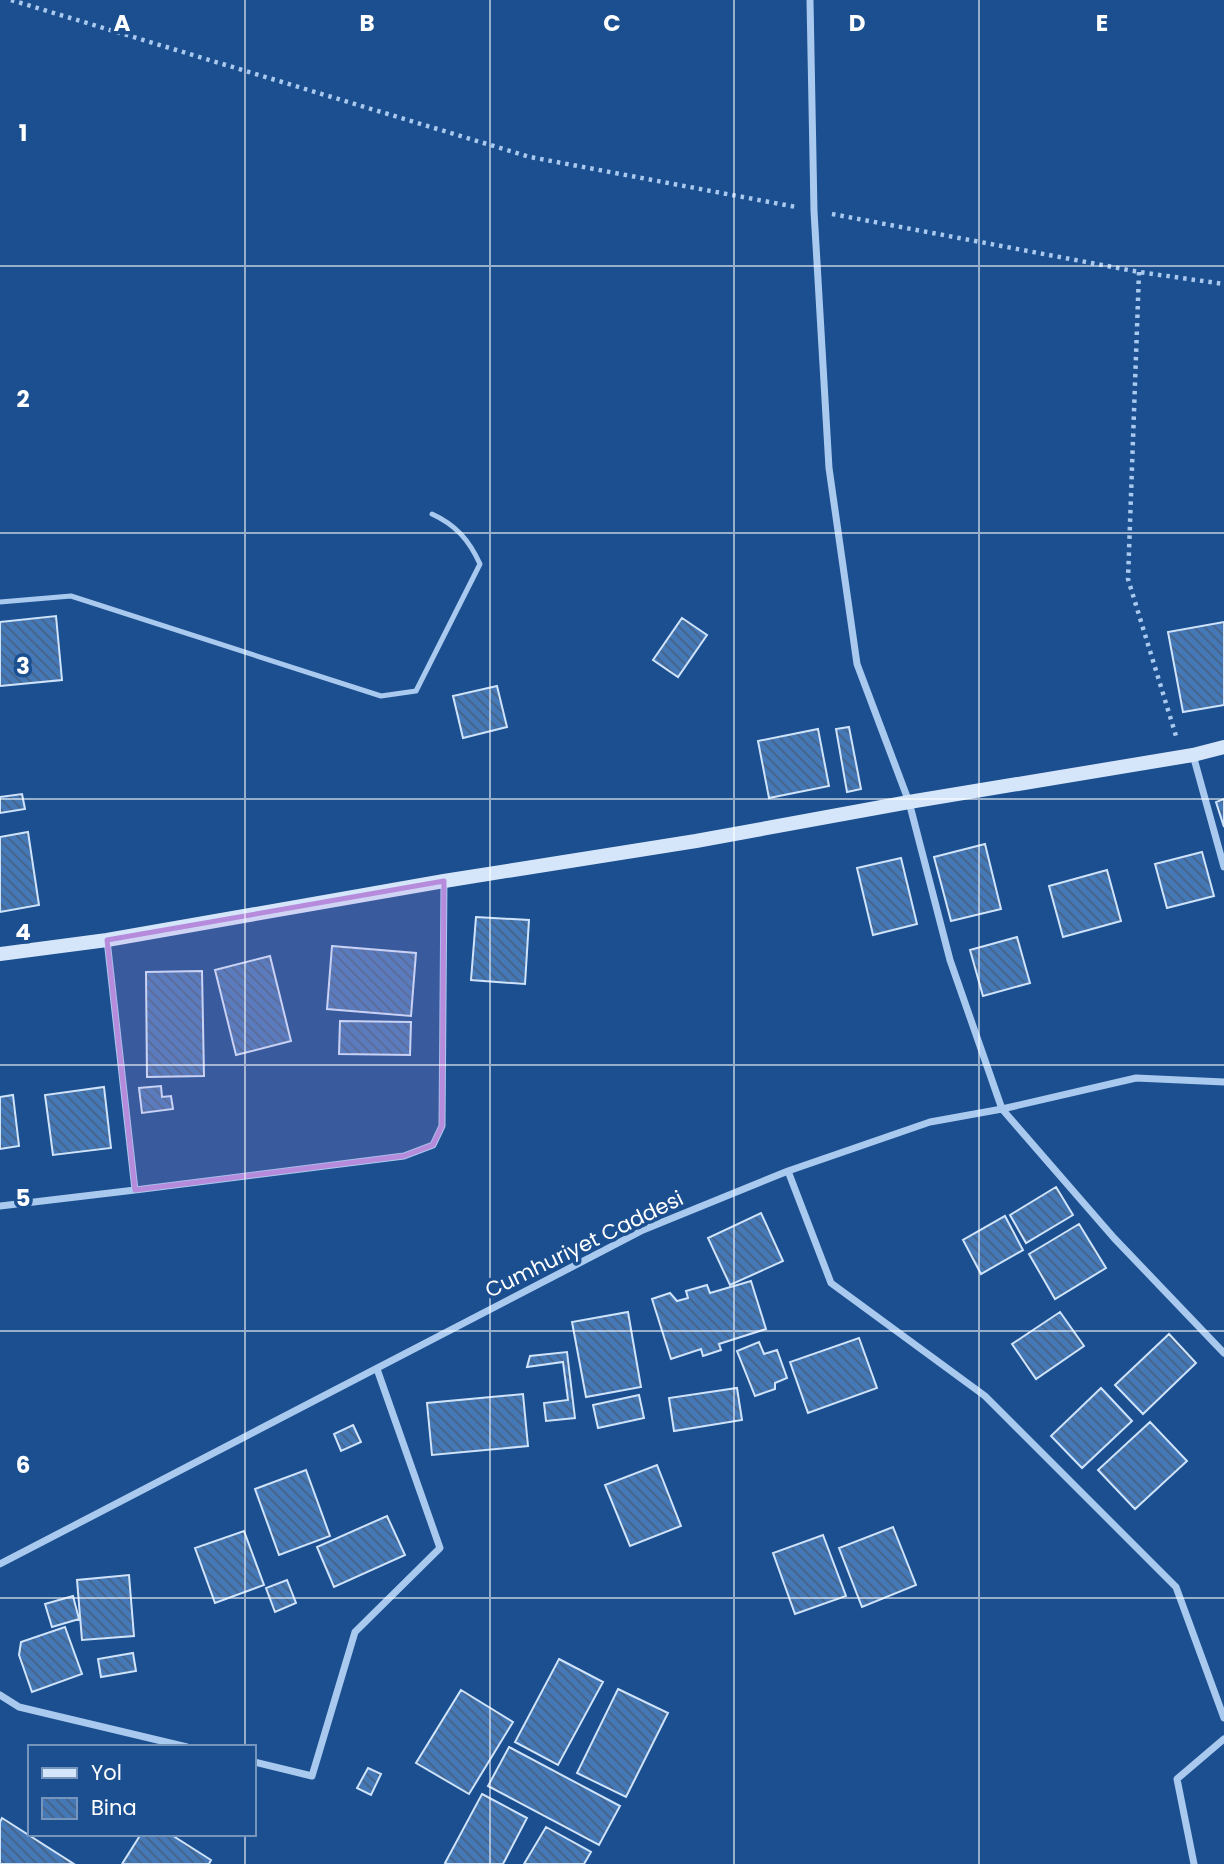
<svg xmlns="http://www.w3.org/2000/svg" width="1224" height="1864" font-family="Poppins,sans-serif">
<defs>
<pattern id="building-back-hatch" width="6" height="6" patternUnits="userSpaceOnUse" patternTransform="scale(1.75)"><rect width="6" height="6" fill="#4478b7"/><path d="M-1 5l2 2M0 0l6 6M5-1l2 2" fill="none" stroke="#486282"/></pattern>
</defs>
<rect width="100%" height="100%" fill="#1b4f8f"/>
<path fill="url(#building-back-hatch)" stroke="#cfe3fa" stroke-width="2" d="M56,616l6,64 -62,6v-64z
M682,618l25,17 -29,42 -25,-17z
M1224,622v83l-41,7 -15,-80z
M497,686l10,41 -44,11 -10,-42z
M849,727l12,62 -14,3 -11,-63z
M818,729l11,57 -60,12 -11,-57z
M22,794l3,15 -25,4v-16z
M1224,799v28l-8,-25z
M28,832l11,73 -39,7v-75z
M985,844l16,65 -50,12 -17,-64z
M1202,852l12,44 -47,12 -12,-44z
M901,858l16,66 -44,11 -16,-67z
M1107,870l14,51 -58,16 -14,-51z
M476,917l53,3 -4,64 -54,-4z
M1017,937l13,46 -47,13 -13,-46z
M332,946l84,7 -5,63 -84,-7z
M270,956l21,85 -55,14 -21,-85z
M202,971l2,105 -57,1 -1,-105z
M340,1021l71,1 -1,33 -71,-1z
M161,1086l1,11 9,-1 2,13 -31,4 -3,-25z
M104,1087l7,61 -58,7 -8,-60z
M13,1095l6,51 -19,3v-52z
M1056,1187l17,28 -47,28 -16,-28z
M761,1213l22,48 -53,24 -22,-47z
M1005,1216l18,34 -42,24 -18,-34z
M1079,1224l27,44 -51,31 -26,-45z
M751,1281l15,48 -47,15 2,6 -18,6 -2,-7 -30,10 -19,-60 18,-6 7,8 11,-3 -2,-7 21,-6 3,8z
M628,1312l13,75 -55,10 -14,-75z
M1060,1312l24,34 -48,33 -24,-35z
M1169,1334l27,29 -53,51 -28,-29z
M859,1338l18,50 -69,25 -18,-51z
M759,1342l5,12 13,-4 10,28 -12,5v6l-20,7 -18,-45z
M567,1352l8,66 -29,3 -2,-18 24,-3 -5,-38 -36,5 3,-11z
M737,1388l5,32 -68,11 -5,-33z
M1101,1388l31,33 -50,47 -31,-32z
M523,1394l5,52 -96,9 -5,-52z
M639,1395l5,23 -46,10 -5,-23z
M1150,1422l37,39 -52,48 -37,-39z
M353,1425l8,17 -20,9 -7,-17z
M657,1465l24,61 -51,20 -25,-61z
M306,1470l24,66 -51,19 -24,-66z
M387,1516l18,39 -71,32 -17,-40z
M893,1527l23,58 -54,22 -23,-59z
M244,1531l20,54 -49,18 -20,-55z
M823,1535l23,61 -51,18 -22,-61z
M129,1575l5,61 -52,4 -5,-60z
M287,1580l9,23 -21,9 -9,-24z
M73,1596l6,23 -27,8 -7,-23z
M65,1627l17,47 -50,18 -13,-37 2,-13z
M133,1653l3,18 -35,6 -3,-18z
M559,1659l44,23 -45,83 -43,-23z
M618,1689l50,24 -42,84 -49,-24z
M461,1690l52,32 -44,72 -53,-31z
M509,1747l111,59 -21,39 -111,-59z
M368,1768l13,6 -10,21 -14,-7z
M482,1794l45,24 -24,46h-56l-2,-1z
M2,1818l72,46h-74v-42z
M546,1827l45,25 -7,12h-60z
M141,1834h29l41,26 -2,4h-87z"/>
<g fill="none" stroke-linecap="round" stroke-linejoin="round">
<path stroke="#a9c9ee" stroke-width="4.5" stroke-dasharray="3.5 5" stroke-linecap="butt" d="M11,0l519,157 266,50
M832,214l307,58 85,12
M1139,272l-11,307 48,157"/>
<path stroke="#a9c9ee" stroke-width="5" d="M0,602l71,-6 310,100 35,-5 64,-127c-11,-24 -24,-39 -48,-50"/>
<path stroke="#a9c9ee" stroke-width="7" d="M810,0l4,211 15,257 28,196 52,138 41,158 52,149 112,129 110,115
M1193,755l31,112
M788,1171l43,112 154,113 191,191 48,131
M135,1190l269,-34 29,-11 9,-19 2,-245
M0,1206l135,-16 -28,-250
M0,1564l643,-334 145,-59 142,-49 72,-13 134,-31 88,4
M0,1695l19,12 168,40
M254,1762l58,14 43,-144 85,-84 -63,-179
M1194,1864l-17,-85 47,-40"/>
<path stroke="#d6e6fa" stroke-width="14" d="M0,954l107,-14 337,-59 252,-40 213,-39 284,-47 31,-8"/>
</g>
<path fill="#b68bdc" fill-opacity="0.2" stroke="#b68bdc" stroke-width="5" stroke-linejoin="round" d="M444,881l-2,245 -9,19 -29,11 -269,34 -28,-250z"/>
<path fill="none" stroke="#fff" stroke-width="2" stroke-opacity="0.55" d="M245,0v1747M490,0v1864M734,0v1864M979,0v1864M0,266h1224M0,533h1224M0,799h1224M0,1065h1224M0,1331h1224M0,1598h1224M245,1834v30"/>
<g text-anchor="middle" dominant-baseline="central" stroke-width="7" stroke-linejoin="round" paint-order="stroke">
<g font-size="21" fill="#fff" stroke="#1b4f8f">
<text transform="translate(584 1244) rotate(-26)">Cumhuriyet Caddesi</text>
</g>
</g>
<g font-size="23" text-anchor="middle" font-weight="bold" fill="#fff" stroke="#1b4f8f" stroke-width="7" stroke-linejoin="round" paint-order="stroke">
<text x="122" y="31">A</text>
<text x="367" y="31">B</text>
<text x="612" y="31">C</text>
<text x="857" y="31">D</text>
<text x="1102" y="31">E</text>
<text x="23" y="141">1</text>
<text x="23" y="407">2</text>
<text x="23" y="674">3</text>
<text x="23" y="940">4</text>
<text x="23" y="1206">5</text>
<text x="23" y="1473">6</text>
</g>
<rect x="28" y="1745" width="228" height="91" fill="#1b4f8f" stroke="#7695bc" stroke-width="2"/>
<rect x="42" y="1768" width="35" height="10" fill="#d6e6fa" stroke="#7695bc" stroke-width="2"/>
<text x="91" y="1780" font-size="21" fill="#ffffff">Yol</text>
<rect x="42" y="1798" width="35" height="21" fill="url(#building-back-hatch)" stroke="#7695bc" stroke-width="2"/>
<text x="91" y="1815" font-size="21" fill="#ffffff">Bina</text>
</svg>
